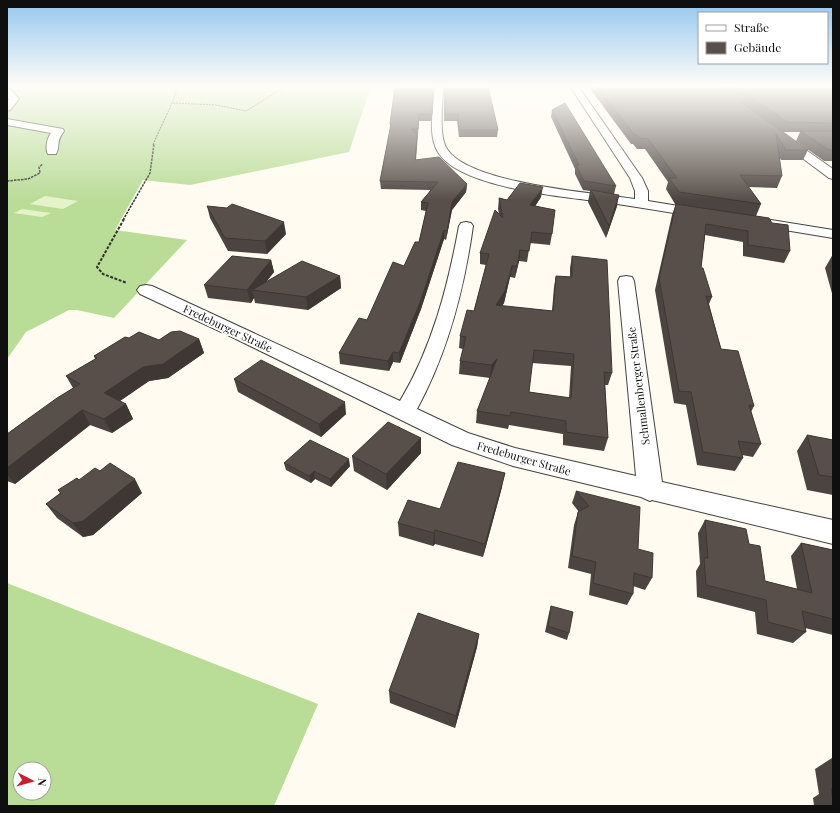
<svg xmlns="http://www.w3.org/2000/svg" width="840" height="813" font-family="'Playfair Display',serif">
<rect width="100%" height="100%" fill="#fffbf0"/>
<path fill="#b9dc97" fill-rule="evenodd" d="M7,86h364l-22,66 -159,33 -47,-5 -28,50 72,10 -73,78 -37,-8h-8l-43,22 -19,27z
M7,583l311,121 -44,102h-267zM20,769h24v24h-24z"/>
<path fill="#e6f2ca" d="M45,196l33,5 -15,8 -33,-5z
M22,209l29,4 -9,4 -28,-4z"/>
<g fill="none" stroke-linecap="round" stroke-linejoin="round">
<g stroke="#424242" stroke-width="2">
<path id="minor" d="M435,86h8c0,17 -5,49 4,63 22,35 148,44 188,50v-8l-5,-13 -60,-92h8l64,92 6,13v10l55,9 5,1 2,3 -2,3 -5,1c-33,-6 -66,-11 -99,-16 -39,-5 -145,-14 -166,-50 -11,-18 -4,-46 -3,-66z
M7,88l3,1 9,10 -9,11 -3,1v-9l2,-3 -2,-3z
M7,119l56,10 1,2c-9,12 -3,14 -8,23h-8c-3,-5 -1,-16 3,-21l-44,-8z
M782,135l4,1 47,33v10l-4,-1 -51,-38 -1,-2z
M759,218l74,12v8l-79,-13 -2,-3 2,-3z
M466,222l5,1 2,3c-9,64 -25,126 -56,183l51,24 47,15 121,28 -18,-195 2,-4 6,-1 6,1 2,4 28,201 171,38v24l-181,-44 -2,1 -9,-4 -128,-31 -61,-21 -220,-108 -92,-43 -3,-4 3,-4 6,-1 6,1 248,115c32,-53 48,-115 59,-175l2,-3z"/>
</g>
<path stroke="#313131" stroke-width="1" stroke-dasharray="2 1" stroke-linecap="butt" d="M173,103l43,2 30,6 40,-25
M153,145c8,-20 19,-38 25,-59"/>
<path stroke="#313131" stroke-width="1.5" stroke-dasharray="2.5 1" stroke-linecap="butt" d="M7,181l21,-2 12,-6 -1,-6 4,-3
M123,220l27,-47 4,-29"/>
<path stroke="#313131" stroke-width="2" stroke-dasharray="3 1.5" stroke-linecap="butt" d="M124,219l-27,48 6,7 24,9"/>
<use href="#minor" fill="#fff" fill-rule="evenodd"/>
</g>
<path fill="#4c4440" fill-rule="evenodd" d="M433,86l-1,35h-13l-3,39 51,24 -1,8 -14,18 -6,30 -2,-1 -23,70 -21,54 -7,-1 -4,9 -49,-7 -1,-11 28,-33 37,-54 15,-24 7,-31 -5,-1v-8l10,-12 -50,-1 -1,-8 10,-51v-6z
M444,86l54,44 -1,7h-38l-2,-16h-13z
M588,86h131l89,64 -5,10h-22l-2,-3 3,19 -5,12 -29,-1 13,17 -5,12 34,35 -6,12 -41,-7v-14l-38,-7 -4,33 11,29 -3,7 12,45 33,57 -3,6 10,32 -8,13 -11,-2 1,3 -8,13 -38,-6 -11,-60 -12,-2 -19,-113 17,-75 4,-11 38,6 -39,-6 -9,-15 2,-7 -23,-33h-8l-4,-5h-2z
M720,86h113v75h-9l-28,-20 4,-9h-18z
M552,110l64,76 -2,8 3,12 -11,32 -18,-36 2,-11 -7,-1 -8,-16v-5l-24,-52z
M541,197l-6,9 17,28 -2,11 -20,-2 -3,19 -8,-1 -4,17 -5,-1 -6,26 -2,3 50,5 2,-24 2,-11 14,1v-9l2,-12 40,117 -4,12h-3l3,53 -4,13 -41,-6v-11l-54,-9 -1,4 -32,-6 1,-12 13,-33 -31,-4 1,-13 3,-12 -4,-1 1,-12 14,-25 12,-46 -6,-1v-11l19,-39 -1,-5 1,-11 8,2zM532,363l39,3 -2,32 -40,-6z
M207,206l79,28 -19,20 -39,-3 -18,-33z
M833,254v43l-8,-29z
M271,260l3,12 -8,10 74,-6 1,12 -33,22 -53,-7 -1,-5 -3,5 -43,-5 -4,-13z
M129,338l30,2 40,-1 5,14 -36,25 -19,3 -29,20 6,3 7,15 -21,14 -22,-8 -75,59 -8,-3v-47l66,-46 -7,-12 29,-17 -1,-3z
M234,379l112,35 -25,23 -83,-45z
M807,435l26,5v55l-26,-5 -10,-39z
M421,438v15l-34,37 -33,-19 -2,-15z
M284,463l66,3 -19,21 -16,-8 -4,4 -25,-13z
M79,480l63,13 -49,42 -10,2 -26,-19 -11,-14 14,-11 -2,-3z
M502,487l-19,70 -48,-13 -2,2 -34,-10 -1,-13 42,-14z
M576,491l62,58 14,29 -7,12 -12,-4v8l-6,11 -38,-10 2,-21 -23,-6 6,-43 4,-13h1l-7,-9z
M705,520l44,24 16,37 32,8 -6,-33 10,-13 32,7v85l-28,-7 1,4 -13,11 -36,-9 -2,-22 -58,-15 -1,-26 4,-7 -2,-31z
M551,606l18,27 -2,7 -22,-8 4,-19z
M479,634l-2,13 -22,81 -65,-25 -1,-12z
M832,758l1,1v47h-19l-1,-8 6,-4 -4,-25z"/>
<path fill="#3e3734" d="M417,135v8l-2,25v-8z
M467,184l-1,8 -14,18 -6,30 1,-9 5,-29z
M543,187l-2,10 -12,19 1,-11z
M619,195l-2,11 -11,32 3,-12z
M284,222l2,12 -19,20 -2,-13z
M444,230v9l-23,70 -21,54 -1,-10z
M520,250l-1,11 -4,17 2,-12z
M271,260l3,12 -15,19 -7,-1 2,8 -3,5 -4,-13z
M512,266l-2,11 -6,26 -9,14 1,-12z
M340,276l1,12 -33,22 -2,-13z
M199,339l5,14 -36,25 -19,3 -38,26 -7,-14 39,-26z
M393,352v10l-4,9 -1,-10z
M497,359l-7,19 1,-13z
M345,402l1,12 -25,23 -2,-13z
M126,404l7,15 -21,14 -8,-14z
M82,410l8,15 -75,59 -8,-10v-6z
M421,438v15l-34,37 -1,-16z
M349,459l1,7 -19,21 -1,-8z
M314,471l1,8 -4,4 -2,-7z
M505,473l-3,14 -19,70 2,-13z
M135,479l7,14 -49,42 -10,2 -10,-14z
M435,530v14l-2,2 1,-13z
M479,634l-2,13 -22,81 1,-12z"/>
<path fill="#584f4a" stroke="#3e3734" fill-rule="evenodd" d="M395,86h38l-1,28h-13l-1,15h-7l6,6 -2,25 24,-3 28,27 -15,18 -5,29 -3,-1 -23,70 -22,53 -6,-1 -5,9 -49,-8 20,-35 8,2 26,-58 11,4 11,-24h4l9,-39 -7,-1 17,-20 -58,-1 11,-57h-1z
M445,86h43l10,44h-39l-1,-16h-13z
M596,86h123l89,64h-22l-10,-16 6,42 -42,-1 21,29 -82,-12 -10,-14h8l-29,-39 -9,-1 -4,-4h-1z
M735,86h98v37l-46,-1z
M565,103l51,83 -32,-5 -8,-16h3l-27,-55z
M800,131h33v19h-4z
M520,183l23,4 -13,18 25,5 -3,24 -20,-2 -3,19 -9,-1 -3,16h-5l-7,25 -9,14 57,6 3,-35 16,1v-21l35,4 5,113 -8,-1 4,66 -42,-6v-11l-55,-9 -1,4 -33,-5 20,-52 -6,6 -31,-4 6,-24 -6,-1 7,-26 7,1 15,-57 -9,-1 15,-43 8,8 -4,-20 8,2zM534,350l40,4 -3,44 -42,-6z
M591,190l28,5 -10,31z
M232,204l52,18 -19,19 -40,-3 -18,-32 20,2z
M676,204l93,14 3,5 16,2 2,26 -42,-6v-14l-42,-7 -5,44h2l9,29 -6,-1 15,53 17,2 16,55 -5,-1 12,39 -23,-3 5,17 -40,-6 -12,-60 -12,-1 -20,-113z
M232,256l39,4 -24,30 -43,-5z
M302,261l38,15 -34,21 -54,-7z
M180,331l19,8 -36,25 -20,3 -39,26 22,11 -22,15 -22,-9 -75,58v-34l50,-36 23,-14 -14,-8 31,-18 -3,-2 31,-19 4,1 10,-6 20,8 12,-8z
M261,360l84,42 -26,22 -85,-45z
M388,422l33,16 -35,36 -34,-18z
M807,435l26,5v37l-14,-2z
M310,440l39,19 -19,20 -16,-8 -5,5 -25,-13z
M458,462l47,11 -20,71 -50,-14 -1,3 -36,-10 10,-23 32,9z
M110,463l25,16 -52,42 -10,2 -27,-19 15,-11 -3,-3 19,-12 2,2 16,-12 5,3z
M576,491l64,16 -2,42 15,4 -1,25 -18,-5 -1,21 -40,-11 3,-21 -24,-6 6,-44 11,-6z
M705,520l41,9 3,15 11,2 5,35 47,12 -11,-50 32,7v69l-31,-8 4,21 -38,-10 -2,-22 -60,-15 -2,-27h4z
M551,606l22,6 -4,21 -21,-7z
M418,613l61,21 -23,82 -67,-25z
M831,788l2,1v13z"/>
<linearGradient id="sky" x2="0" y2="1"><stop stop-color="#93c6ee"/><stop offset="0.43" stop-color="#fffdf8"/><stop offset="1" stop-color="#fffdf8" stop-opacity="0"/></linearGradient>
<rect width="840" height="200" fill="url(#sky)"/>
<g text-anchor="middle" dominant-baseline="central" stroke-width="4" stroke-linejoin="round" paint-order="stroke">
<g font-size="11" fill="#0f0f0f" stroke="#fff">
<text transform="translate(228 328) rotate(25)">Fredeburger Straße</text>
<text transform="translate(638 386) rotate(-97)">Schmallenberger Straße</text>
<text transform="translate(524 458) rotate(16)">Fredeburger Straße</text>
</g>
</g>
<rect width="840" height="813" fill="none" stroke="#0f0f0f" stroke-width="16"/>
<rect x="698" y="12" width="130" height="52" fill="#ffffff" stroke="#9f9f9f"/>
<rect x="706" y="25" width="20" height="6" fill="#ffffff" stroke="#9f9f9f"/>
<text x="734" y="32" font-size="12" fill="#0f0f0f">Straße</text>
<rect x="706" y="42" width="20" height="12" fill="#584f4a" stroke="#9f9f9f"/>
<text x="734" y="52" font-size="12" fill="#0f0f0f">Gebäude</text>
<g transform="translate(32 781) rotate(96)"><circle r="19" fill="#ffffff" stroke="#9f9f9f"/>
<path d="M0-3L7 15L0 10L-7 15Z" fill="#c4212f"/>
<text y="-6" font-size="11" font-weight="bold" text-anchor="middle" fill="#0f0f0f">N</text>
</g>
</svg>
